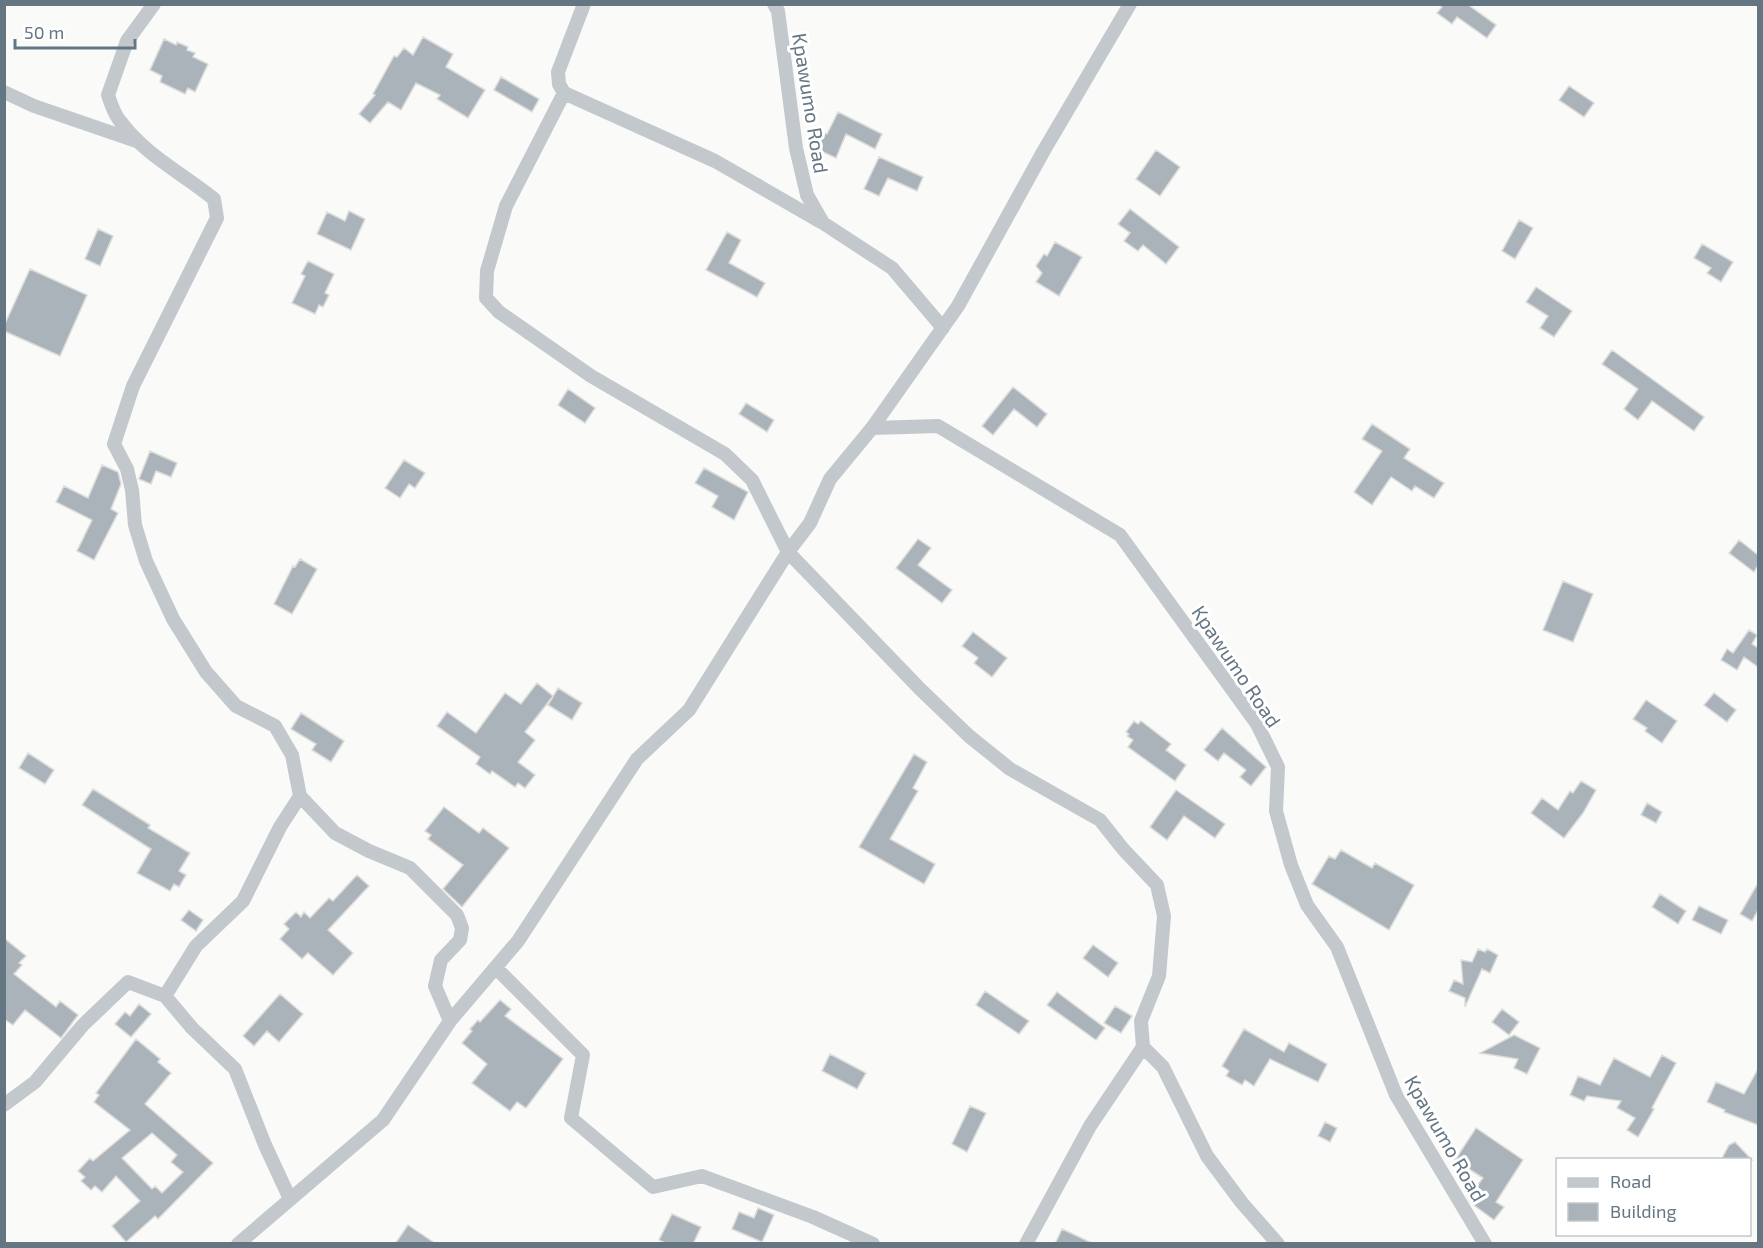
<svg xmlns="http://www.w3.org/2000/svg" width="1763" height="1248" font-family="'Exo 2',sans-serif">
<rect width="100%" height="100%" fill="#fafaf8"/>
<path fill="#aab3b9" stroke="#dcdcda" stroke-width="1.5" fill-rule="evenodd" d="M1439,4h28l29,21 -9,13 -30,-21 -5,7 -15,-11 5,-6z
M423,37l30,17 -7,13 39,23 -17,28 -31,-19 3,-4 -24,-12 -15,27 -13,-8 -18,21 -11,-9 16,-19 -2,-1 21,-38 3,1 7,-9 9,7z
M164,39l12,6 1,-3 11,5 -1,3 8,3 -2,4 15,7 -13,28 -7,-4 -3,6 -25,-12 2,-6 -12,-6z
M501,77l38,22 -7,13 -38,-22z
M1569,86l25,17 -10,14 -25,-17z
M838,112l44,22 -7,15 -29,-15 -10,24 -26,-12 7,-16 10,4z
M1156,150l24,17 -20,29 -24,-17z
M879,157l44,20 -6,14 -29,-13 -9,18 -15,-7z
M1130,209l49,38 -13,17 -23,-19 -5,6 -14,-10 6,-8 -12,-9z
M349,211l16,8 -14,31 -34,-16 10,-22 18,9z
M1519,220l14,8 -18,31 -13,-8z
M98,229l15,7 -13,30 -15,-7z
M727,232l14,8 -12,23 36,20 -8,14 -51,-27z
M1055,242l27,15 -23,39 -23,-14 6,-9 -6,-7 8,-12 3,2z
M1702,244l31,18 -12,20 -14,-9 4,-5 -17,-10z
M308,261l26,13 -9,19 4,2 -6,12 -4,-2 -4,9 -23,-11 13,-27 -4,-2z
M30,269l57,26 -27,61 -56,-25v-5z
M1536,287l36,24 -18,26 -14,-9 8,-12 -22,-14z
M1612,350l92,67 -10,14 -42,-30 -14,19 -14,-11 14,-20 -36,-25z
M1013,387l34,27 -10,13 -23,-18 -21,26 -11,-9z
M568,389l27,19 -10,15 -27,-18z
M746,403l28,17 -7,12 -28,-18z
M1372,424l38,25 -6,9 40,25 -10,15 -19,-12 -3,5 -21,-14 -19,28 -18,-13 28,-41 -20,-12z
M150,451l27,12 -6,14 -15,-6 -5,13 -12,-5z
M404,460l21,13 -10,15 -6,-4 -9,14 -15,-10z
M102,465l16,7 3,12 -10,25 7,4 -24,47 -17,-9 15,-31 -36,-18 8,-16 24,12z
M704,468l44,24 -14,28 -22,-13 6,-11 -23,-13z
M918,539l13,9 -13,17 34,25 -10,13 -46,-35z
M1739,540l19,15v10l-4,7 -25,-19z
M300,559l17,10 -25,45 -18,-10 19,-38 2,1z
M1563,581l30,13 -20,48 -30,-12z
M1749,630l8,5 -5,9 6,4v19l-14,-10 -7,13 -16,-10 6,-11 6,4z
M973,632l34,26 -15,19 -18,-14 4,-5 -16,-12z
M537,683l16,13 -28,36 10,8 -17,22 17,13 -10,13 -7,-5 -3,4 -23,-16 -2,3 -14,-10 4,-7 -43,-31 10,-14 29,21 29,-40 16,11z
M558,688l24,15 -10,17 -24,-15z
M1714,693l22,17 -9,12 -23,-17z
M1646,700l31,21 -15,22 -17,-12 2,-3 -14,-9z
M301,713l43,28 -13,21 -19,-12 4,-6 -25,-15z
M1134,721l4,3 3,-3 30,23 -5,6 20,15 -11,16 -47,-34 5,-7 -6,-4 2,-2 -3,-2z
M1222,728l44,39 -15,19 -11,-9 6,-7 -22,-17 -6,8 -14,-11z
M28,753l26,17 -9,14 -26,-16z
M914,754l13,8 -14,26 5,3 -28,48 45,25 -11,20 -65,-37z
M1581,781l15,9 -13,23 -19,25 -33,-25 11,-15 16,12 12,-19 3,2z
M93,789l57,36 -2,3 42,25 -11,18 7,4 -7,12 -5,-3 -4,7 -33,-18 14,-24 -69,-44z
M1176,790l49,34 -10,14 -31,-22 -17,24 -17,-13z
M1647,803l15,9 -6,11 -15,-8z
M444,807l35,26 4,-5 26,20 -47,59 -19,-18 20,-24 -35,-26 3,-4 -6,-4z
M1341,850l31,18 3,-5 39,22 -25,45 -77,-46 17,-28 6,3z
M357,875l12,11 -41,44 25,23 -20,22 -25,-22 -6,6 -22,-20 9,-10 -5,-5 12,-12 5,5 3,-5 6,6 19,-20 4,3z
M1758,883v27l-6,11 -12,-7z
M1660,894l26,17 -8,13 -26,-17z
M1699,906l29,14 -7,14 -29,-14z
M189,910l14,10 -7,11 -15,-11z
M4,938l22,18 -7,7 3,2 -8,9 42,33 4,-6 18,14 -17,23 -36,-28 -12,15 -9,-6z
M1093,945l25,18 -10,14 -25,-19z
M1478,949l7,3 2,-3 11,6 -8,18 -8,-4 -17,38v-9l-16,-7 5,-11 9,4 -2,-24 11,2z
M985,991l44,30 -10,13 -43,-29z
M1057,992l48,36 -9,12 -49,-35z
M280,994l23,20 -24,28 -12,-11 -13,15 -11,-10z
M500,1000l11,9 -6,7 58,43 -37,49 -9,-6 -7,9 -38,-28 15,-19 -25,-21 10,-12 -2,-2 8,-9 2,2z
M139,1004l12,10 -20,23 -16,-13 10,-12 5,4z
M1115,1006l17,10 -11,17 -17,-10z
M1502,1009l17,13 -10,13 -17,-13z
M1244,1029l40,23 5,-9 38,21 -9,18 -48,-23 -16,27 -9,-6 -3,5 -16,-9 3,-5 -7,-5z
M1514,1035l26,13 -13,26 -13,-6 4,-9 -38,-6z
M136,1039l24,20 -2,3 13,11 -26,31 68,59 -55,56 -3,-3 -29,26 -14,-16 28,-25 -24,-25 -14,16 -7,-6 -4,4 -10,-9 4,-4 -7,-6 12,-13 3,3 37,-31 -36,-28 5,-7 -3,-2zM152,1133l25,22 -6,7 12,10 -21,21 -7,-7 -3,3 -30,-31z
M830,1054l36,19 -9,16 -35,-18z
M1662,1055l14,8 -24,45 2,1 -16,28 -11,-7 8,-12 -18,-10 4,-7 -34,-5 -3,5 -14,-6 8,-19 22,9 14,-27 36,19z
M1758,1069v56l-34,-13 1,-2 -18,-8 9,-20 28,12z
M970,1106l16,7 -19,39 -15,-8z
M1325,1122l12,6 -7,14 -12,-6z
M1476,1128l47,32 -27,42 8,5 -10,13 -23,-17 -3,-5 15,-20 -28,-18z
M1735,1142l17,18h-31l8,-15z
M758,1208l16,7 -12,27 -30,-13 7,-17 15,6z
M672,1214l29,13 -8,17h-26l-8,-4z
M408,1225l28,19h-41z
M1062,1229l32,15h-39z"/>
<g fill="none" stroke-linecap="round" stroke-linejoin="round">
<path stroke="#c3c8cc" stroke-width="14" d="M154,4l-27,37 -19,54c3,9 6,19 12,26 25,34 62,52 94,78l3,19 -84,168 -19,58 13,25 5,21 3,35 11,36 27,58 33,53 30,34 39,20 17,29 8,41 35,37 34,18 41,17 47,47 5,13 -2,12 -19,20 -6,26 15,35
M584,4l-26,68 1,12 5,9 151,68 106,61
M774,4l4,7 18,137 11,47 16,28 69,45 51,60
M4,92l30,14 102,35
M564,93l-58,113 -19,65 -1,27 13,14 92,64 134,78 27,26 36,72 132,137 49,47 41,33 90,51 23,29 34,36 7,31 -5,60 -18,45 2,26 20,20 44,89 35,47 36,41
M872,428l66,-2 182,109 137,189 21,43 -2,44 15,54 16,40 30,42 59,148 89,149
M496,968l87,87 -12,63 82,69 49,-11 111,41 60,27
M165,996l31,-50 47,-45 37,-74 20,-31
M4,1105l31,-23 48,-57 45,-43 37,14 27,32 43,41 30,76 25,54
M238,1244l145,-124 67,-99 68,-80 119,-182 52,-49 99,-158 22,-29 20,-44 42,-51 86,-122 85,-154 87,-148
M1026,1244l64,-118 53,-79"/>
</g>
<g text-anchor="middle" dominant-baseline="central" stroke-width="6" stroke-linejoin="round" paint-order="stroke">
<g font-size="20" fill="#657683" stroke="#fff">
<text transform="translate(811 103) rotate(81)">Kpawumo Road</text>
<text transform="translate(1237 666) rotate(56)">Kpawumo Road</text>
<text transform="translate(1446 1138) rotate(60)">Kpawumo Road</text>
</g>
</g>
<rect width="1763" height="1248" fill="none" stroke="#657683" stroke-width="12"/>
<rect x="1556" y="1158" width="195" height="78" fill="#ffffff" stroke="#c1c8cd" stroke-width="1.5"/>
<rect x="1568" y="1178" width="30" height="9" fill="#c3c8cc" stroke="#c1c8cd" stroke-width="1.5"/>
<text x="1610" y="1188" font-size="18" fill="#657683">Road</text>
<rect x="1568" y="1203" width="30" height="18" fill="#aab3b9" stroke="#c1c8cd" stroke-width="1.5"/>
<text x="1610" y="1218" font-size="18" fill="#657683">Building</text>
<path d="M15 39v9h120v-9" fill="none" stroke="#657683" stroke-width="3"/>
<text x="24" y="39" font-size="18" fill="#657683" stroke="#ffffff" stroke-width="4.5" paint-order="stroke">50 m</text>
</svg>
